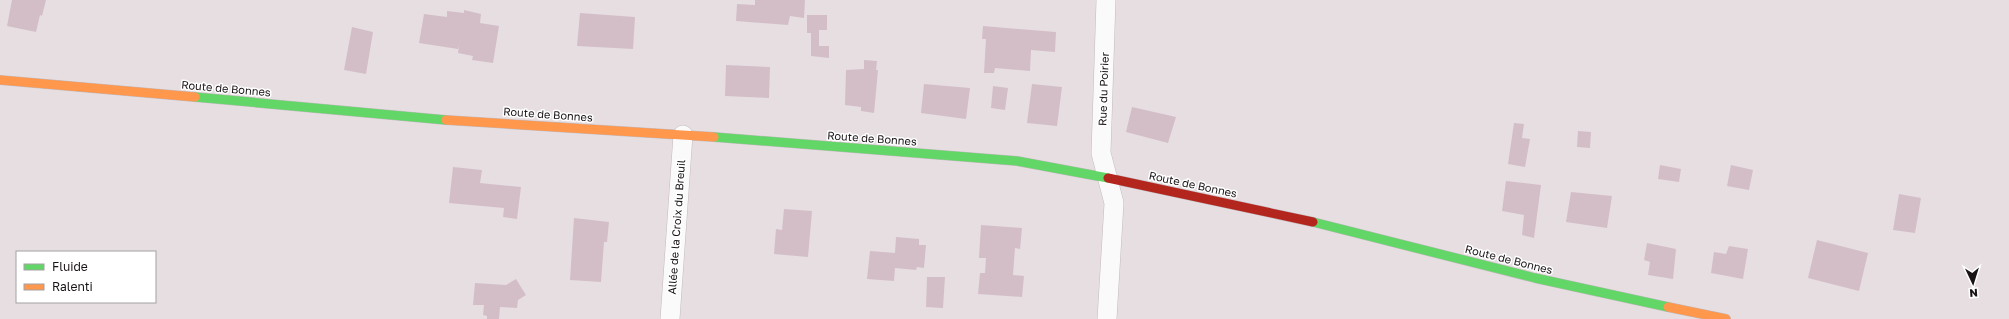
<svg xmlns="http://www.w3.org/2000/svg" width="2009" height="319" font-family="'Golos Text',sans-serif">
<rect width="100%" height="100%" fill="#e7dee2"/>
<path fill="#d3bec8" d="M12,0h34l-4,16 -2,-1 -4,17 -29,-6z
M755,0h50l-1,18 -14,-2 -2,9 -52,-4 1,-17 18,1z
M464,10l17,4 -1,9 19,3 -6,37 -21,-3 1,-4 -15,-3 1,-8 -1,4 -39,-6 5,-29 23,3v-6l17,2z
M580,13l55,4 -2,32 -56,-3z
M807,15h20v15h-8v16h10v12l-18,-2v-23h-4z
M983,26l73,6 -1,20 -24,-2 -1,21 -35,-3 -1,5h-10l2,-34h-4z
M352,27l21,5 -7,42 -22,-4z
M864,60l13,1 -1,9h2l-4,43 -13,-2v-4l-16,-2 1,-35 18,-1z
M726,65l44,2 -1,31 -44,-2z
M924,84l46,4 -4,31 -45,-6z
M1032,84l30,3 -5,39 -30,-3z
M993,86l15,2 -3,22 -14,-2z
M1132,107l44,10 -8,26 -42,-11z
M1514,123l10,1 -2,14 8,1 -5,28 -17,-3z
M1578,131l13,1 -1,16 -13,-1z
M1660,165l21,4 -2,13 -21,-3z
M1731,165l22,5 -4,20 -22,-4z
M453,167l29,3 -2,13 41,4 -4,32 -14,-2 1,-9 -55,-5z
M1506,181l35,4 -7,53 -12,-3 2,-20 -22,-4z
M1571,192l41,4 -5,32 -41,-6z
M1899,194l22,4 -6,35 -22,-3z
M784,209l28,2 -4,46 -34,-3 2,-25 6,1z
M574,218l35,4 -2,20h-3l-3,40 -31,-2z
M981,225l41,3 -2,21 -5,-1 -2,27 11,1 -2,21 -44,-3 2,-21h5l1,-15h-7z
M896,237l23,2v6h7l-2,23 -7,-1 -1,3 -21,-2 -1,13 -27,-2 3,-28 25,2z
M1817,240l51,13 -9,38 -51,-13z
M1647,243l29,6 -3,30 -25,-4 2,-13 -6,-2z
M1729,246l19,3 -5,30 -32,-6 3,-21 12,2z
M927,277h18l-2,31 -17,-1z
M516,279l10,16 -8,5 -1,8 -17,-1 -1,12h-12v-3l-4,-1 1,-10h-11l2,-22 31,2z"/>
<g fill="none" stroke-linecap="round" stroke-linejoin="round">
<g stroke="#c1babd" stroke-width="20">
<path id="street" d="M1106,0l-5,153 13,50 -7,116
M670,319l13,-184"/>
</g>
<g stroke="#c1babd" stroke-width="10">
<path id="fast" d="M195,97l251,23
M714,137l303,24 91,17
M1313,222l222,56 133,29"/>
</g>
<g stroke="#c1babd" stroke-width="10">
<path id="slow" d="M0,80l195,17
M446,120l268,17
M1668,307l58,12"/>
</g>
<g stroke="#c1babd" stroke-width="10">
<path id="jam" d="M1108,178l205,44"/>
</g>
<use href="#street" stroke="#fbfafb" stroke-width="19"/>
<use href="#fast" stroke="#63d668" stroke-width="9"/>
<use href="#slow" stroke="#ff974d" stroke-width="9"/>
<use href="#jam" stroke="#b3261e" stroke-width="9"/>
</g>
<g text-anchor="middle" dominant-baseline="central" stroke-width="3" stroke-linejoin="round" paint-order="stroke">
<g font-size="11" fill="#191315" stroke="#fff">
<text transform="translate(226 88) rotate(5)">Route de Bonnes</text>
<text transform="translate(1103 89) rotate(-88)">Rue du Poirier</text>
<text transform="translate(548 114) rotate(4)">Route de Bonnes</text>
<text transform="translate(872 138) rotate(4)">Route de Bonnes</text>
<text transform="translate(1193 184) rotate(12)">Route de Bonnes</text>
<text transform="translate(676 227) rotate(-86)">Allée de la Croix du Breuil</text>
<text transform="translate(1509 259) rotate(14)">Route de Bonnes</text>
</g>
</g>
<rect x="16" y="251" width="140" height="52" fill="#ffffff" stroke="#a3a1a1"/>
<rect x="24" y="264" width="20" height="6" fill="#63d668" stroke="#a3a1a1"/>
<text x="52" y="271" font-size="12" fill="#191315">Fluide</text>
<rect x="24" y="284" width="20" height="6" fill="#ff974d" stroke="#a3a1a1"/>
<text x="52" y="291" font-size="12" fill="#191315">Ralenti</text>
<g transform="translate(1973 283) rotate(176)" stroke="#ffffff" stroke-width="3" paint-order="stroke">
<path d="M0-3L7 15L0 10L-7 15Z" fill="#191315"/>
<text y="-6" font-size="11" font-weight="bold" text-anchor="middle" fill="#191315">N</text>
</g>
</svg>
